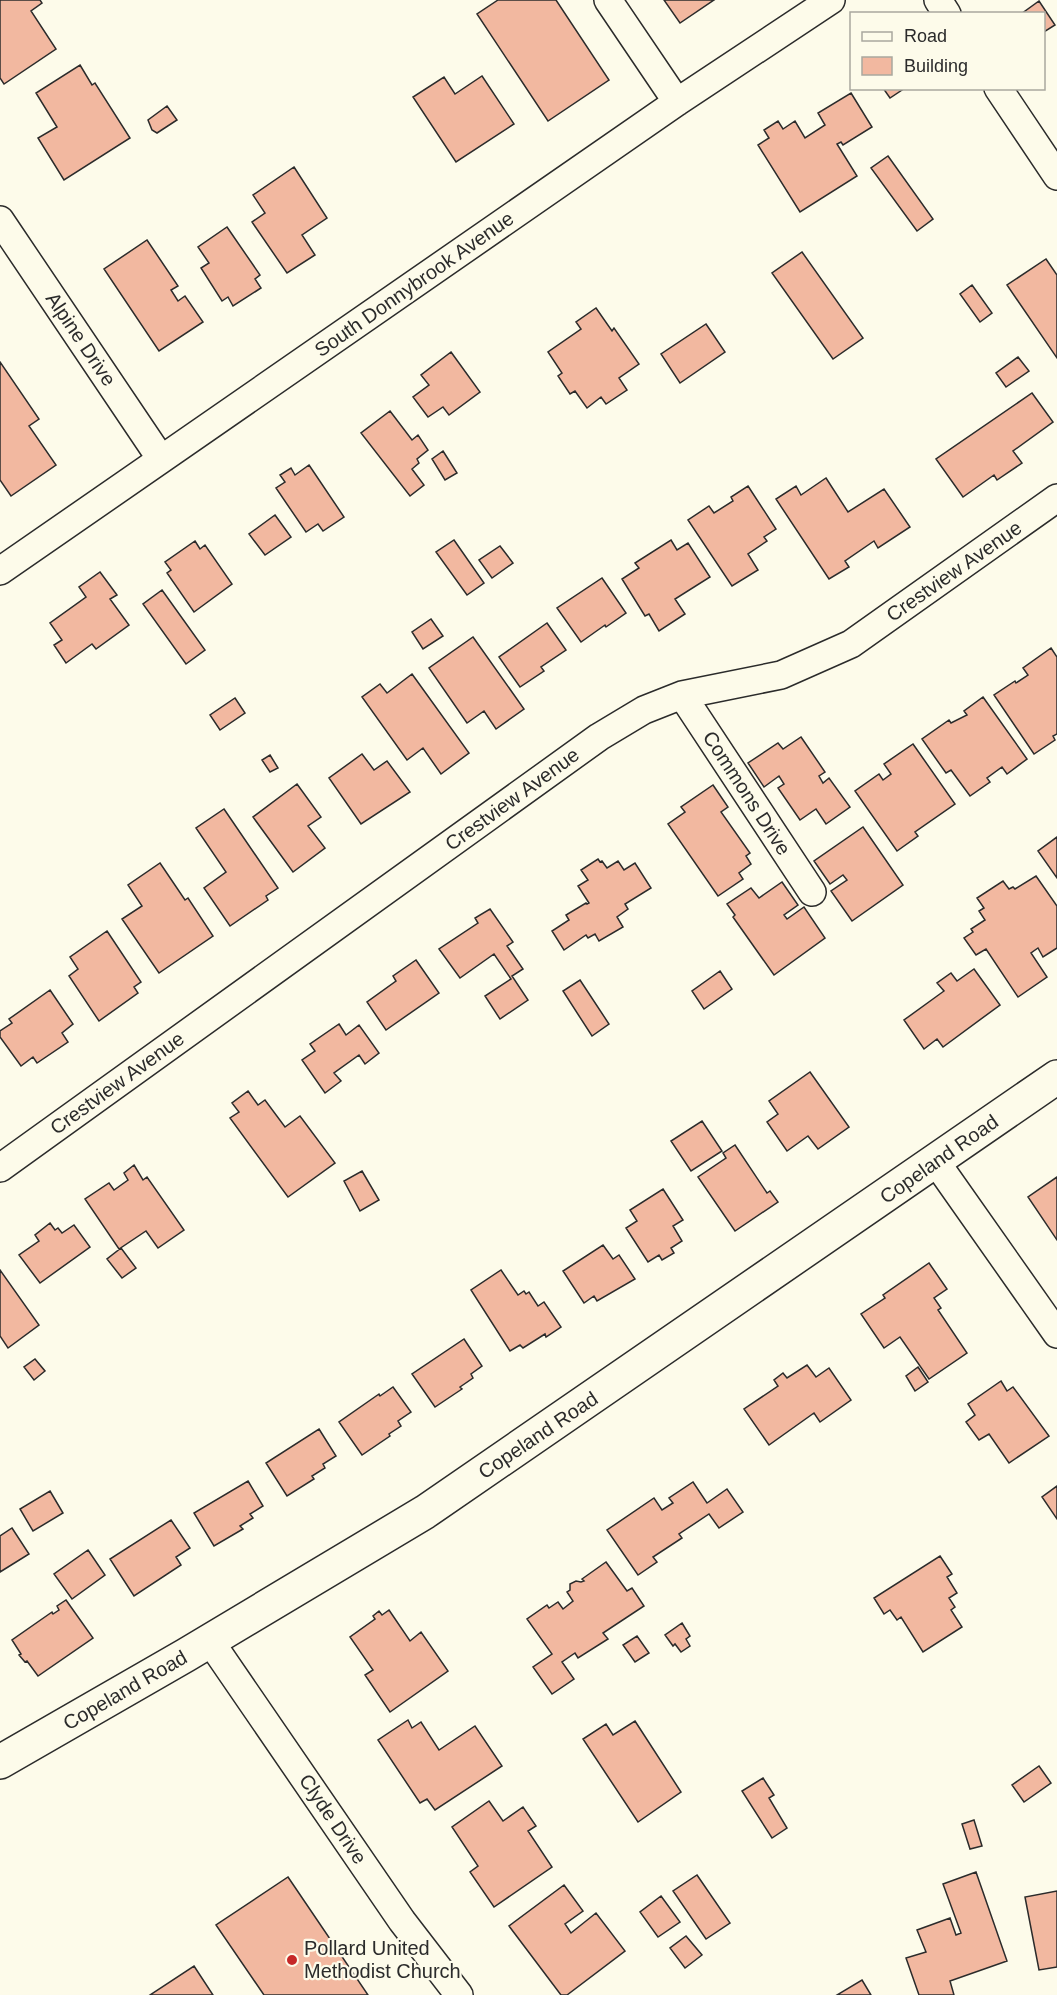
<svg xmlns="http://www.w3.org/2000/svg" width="1057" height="1995" font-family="Arial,sans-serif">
<rect width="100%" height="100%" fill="#fdfbea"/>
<path fill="#f2b8a0" stroke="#2b2b2b" stroke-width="1.5" d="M0,0h40l2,3 -11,8 25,38 -52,35 -4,-6z
M498,0h58l53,80 -61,41 -71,-107z
M664,0h50l-34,23z
M1039,1l16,24 -11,7v-18h-23z
M80,65l12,20 3,-2 35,55 -66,42 -26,-42 19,-11 -21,-34z
M482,76l32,48 -58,38 -43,-65 31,-20 11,17z
M883,88h22l-15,10z
M851,93l21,34 -29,18 -2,-3 -4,2 20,32 -57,36 -42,-67 11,-7 -5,-8 14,-9 5,8 12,-8 10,17 20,-13 -7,-12z
M167,106l10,14 -20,13 -5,-3 -4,-10z
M888,156l45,63 -16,12 -46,-63z
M294,167l33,51 -25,17 13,20 -28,18 -35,-51 13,-9 -12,-18z
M227,227l33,48 -5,4 6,9 -28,18 -5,-9 -6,4 -21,-33 8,-5 -11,-16z
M147,240l31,46 -7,4 7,11 7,-5 18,26 -44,29 -55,-82z
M802,252l61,86 -30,21 -61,-86z
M1046,259l11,16v83l-50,-73z
M972,285l20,28 -12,9 -20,-28z
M596,308l16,23 2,-3 25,36 -20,14 8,12 -21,14 -5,-7 -14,11 -12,-17 -5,3 -12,-18 4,-3 -14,-21 33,-23 -5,-7z
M706,324l19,28 -45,31 -19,-29z
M451,352l29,40 -31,23 -6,-8 -15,10 -15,-20 16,-12 -8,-10z
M1018,357l11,14 -23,16 -10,-14z
M0,362l39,57 -10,7 27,39 -45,31 -11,-16z
M1032,393l21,29 -40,29 9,12 -25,17 -3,-5 -31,22 -27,-38z
M390,411l22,29 6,-5 10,15 -11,9 2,4 -7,6 12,16 -14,11 -49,-63z
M443,451l14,22 -12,7 -13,-21z
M309,465l35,52 -21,14 -5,-7 -12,8 -30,-44 9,-6 -5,-7 11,-7 4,7z
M826,478l22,34 36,-23 26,38 -32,21 -4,-7 -29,20 4,6 -20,12 -53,-80 20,-13 5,9z
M748,486l28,43 -12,8 3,4 -19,13 10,16 -26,16 -44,-66 21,-14 5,7 19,-12 -2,-4z
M275,515l16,22 -26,18 -16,-21z
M454,540l30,43 -17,12 -31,-43z
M671,540l6,10 11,-7 22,34 -35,22 10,15 -26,17 -10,-17 -4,2 -23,-37 17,-11 -4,-5z
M195,541l5,8 5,-4 27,39 -38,28 -27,-39 4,-3 -6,-8z
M500,546l13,17 -21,15 -13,-18z
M100,572l17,23 -7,4 19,26 -33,24 -4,-5 -26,19 -12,-18 8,-5 -12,-17 36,-26 -7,-10z
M602,578l24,35 -20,14 -1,-2 -24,17 -24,-34z
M162,590l43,60 -19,14 -43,-60z
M431,619l12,17 -20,13 -11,-17z
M547,623l19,27 -25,17 3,4 -24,16 -21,-30z
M473,637l51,72 -28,20 -12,-18 -17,12 -38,-55z
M1051,648l6,9v77l-4,2 2,4 -21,14 -40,-59 21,-14 1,2 12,-8 -5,-7z
M412,674l57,79 -28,21 -18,-26 -16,12 -45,-63 18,-13 7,9z
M983,697l44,62 -20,15 -5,-7 -15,11 3,4 -20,14 -19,-26 -5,3 -24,-34 27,-19 2,3 16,-8 -3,-4z
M235,698l10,15 -25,17 -10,-15z
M801,737l24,35 -6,4 4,7 6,-5 21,29 -24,17 -10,-15 -16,11 -22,-32 6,-4 -5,-8 -15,11 -16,-24 30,-20 5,6z
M913,744l42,60 -40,28 3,4 -21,15 -42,-60 24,-17 4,6 8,-6 -7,-10z
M362,754l12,16 13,-9 23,31 -49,32 -32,-46z
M270,755l8,13 -8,4 -8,-12z
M297,784l24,33 -13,9 17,22 -32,24 -40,-55z
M713,785l15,22 -7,5 29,41 -4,3 5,8 -12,9 4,6 -25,17 -50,-72 17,-12 -4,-5z
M224,809l54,79 -12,8 2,4 -38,26 -26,-38 22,-16 -30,-44z
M863,827l40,58 -51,36 -21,-30 16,-11 -4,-5 -13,9 -16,-23z
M1057,837v41l-19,-27z
M598,859l2,3 2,-1 5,7 11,-7 6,9 11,-7 16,25 -26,16 3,5 -11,8 6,10 -24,14 -4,-7 -7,4 -2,-3 -22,15 -12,-19 17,-11 -3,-5 20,-12 1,1 2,-1 -11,-17 10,-6 -7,-10z
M160,863l25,37 3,-2 25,38 -54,37 -37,-54 20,-13 -14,-21z
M1036,876l21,30v42l-14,9 -5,-9 -7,5 16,24 -29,20 -32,-48 -10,6 -12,-17 9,-6 -2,-3 14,-9 -6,-9 5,-3 -7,-10 26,-17 6,8 4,-2 2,2z
M782,882l16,23 -14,10 3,4 17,-12 21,31 -51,37 -41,-58 2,-2 -8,-11 24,-16 8,10z
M490,909l23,33 -6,4 16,23 -11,7 16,24 -28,19 -15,-23 26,-17 -17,-25 -34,24 -21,-29 39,-26 -3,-5z
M107,931l34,51 -7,5 4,6 -39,28 -30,-45 9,-7 -8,-12z
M416,960l23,33 -53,37 -19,-28 29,-21 -3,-5z
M974,969l26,36 -57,42 -6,-8 -13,10 -20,-29 40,-29 -7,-8 14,-10 6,8z
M720,971l12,18 -28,20 -12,-18z
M580,980l29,44 -17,12 -29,-45z
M50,990l23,34 -11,9 6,9 -31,21 -4,-6 -12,9 -21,-29v-6l12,-8 -3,-4z
M339,1024l7,11 13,-10 20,28 -14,11 -6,-9 -25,18 7,8 -16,12 -23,-33 13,-9 -5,-7z
M810,1072l39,55 -31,22 -10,-13 -21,15 -20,-29 11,-8 -9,-13z
M248,1091l10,14 7,-5 20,27 15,-11 35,47 -47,34 -58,-79 9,-6 -7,-9z
M702,1121l20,30 -31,20 -20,-30z
M735,1145l32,48 3,-2 8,11 -43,29 -37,-54 28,-19 -3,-5z
M134,1165l9,15 4,-3 37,53 -26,18 -12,-17 -27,18 -34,-50 24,-16 5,7 14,-10 -4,-7z
M362,1171l17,29 -19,11 -16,-30z
M1057,1177v63l-29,-43z
M663,1189l20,31 -10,6 9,15 -11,7 3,5 -12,7 -3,-5 -11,7 -22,-34 11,-7 -7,-11z
M50,1223l5,7 3,-2 4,5 12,-8 16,22 -50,36 -21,-28 20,-14 -4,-6z
M603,1245l10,14 6,-4 16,24 -38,22 -3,-5 -10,7 -21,-32z
M121,1248l15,20 -14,10 -15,-19z
M929,1263l18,26 -13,9 7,10 -3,2 29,43 -38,26 -29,-42 -16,11 -23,-34 24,-16 -2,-3z
M0,1270l39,55 -31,23 -8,-12z
M501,1270l17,25 6,-4 2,3 3,-2 9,14 6,-4 17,25 -15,10 -1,-3 -22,14 -3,-3 -10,6 -39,-61z
M464,1339l18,27 -11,8 2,4 -13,9 2,2 -27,18 -23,-33z
M35,1359l10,12 -11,9 -10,-13z
M807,1365l9,12 13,-9 22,32 -31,22 -6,-9 -45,32 -25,-36 34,-23 -4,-6 9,-7 4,5z
M918,1367l10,15 -13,9 -9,-15z
M1001,1381l6,10 6,-4 36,49 -40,27 -20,-29 -10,6 -13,-18 9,-7 -7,-11z
M393,1387l18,25 -13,9 3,5 -12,8 1,2 -28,19 -23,-33 40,-28 1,2z
M319,1429l17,27 -13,8 2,4 -13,8 2,3 -27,17 -21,-33z
M248,1481l15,25 -13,8 3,4 -13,8 3,3 -29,17 -20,-33z
M693,1482l14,21 20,-14 16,23 -24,16 -10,-14 -30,20 3,4 -29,19 4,5 -19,13 -31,-45 47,-32 8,12 11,-7 -4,-5z
M1057,1486v33l-15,-22z
M50,1491l13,22 -30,18 -13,-22z
M171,1520l19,28 -14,9 5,8 -47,31 -24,-37z
M12,1528l17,26 -29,18v-36z
M88,1550l17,25 -33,24 -18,-25z
M940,1556l12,18 -5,3 10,16 -8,5 6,9 -4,3 11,17 -39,25 -22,-35 -4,3 -7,-10 -6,4 -10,-16z
M606,1562l21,29 5,-3 12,18 -41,27 5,6 -30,19 -3,-5 -13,9 12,17 -22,15 -19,-27 19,-13 -25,-35 20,-14 2,3 9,-6 5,7 10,-8 -6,-9 3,-2v-6l6,-3 5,1 3,-1 -2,-2z
M66,1600l27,38 -55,38 -11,-15 -2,1 -6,-7 2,-1 -9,-14 40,-28 1,2 6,-4 -2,-4z
M389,1610l21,31 11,-9 27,39 -58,41 -25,-37 8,-5 -23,-33 25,-18 -2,-3 6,-5 3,4z
M682,1623l8,13 -4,3 4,7 -9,6 -6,-8 -2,2 -8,-11z
M637,1636l12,17 -14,9 -12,-17z
M408,1720l4,8 9,-6 18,28 36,-24 27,40 -67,44 -8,-11 -7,4 -42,-63z
M635,1721l46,71 -43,30 -55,-83 23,-15 7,11z
M1039,1766l12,17 -27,19 -12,-17z
M763,1778l11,17 -5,3 18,30 -15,10 -30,-47z
M489,1801l14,20 20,-14 13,19 -8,5 24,36 -58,40 -24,-35 8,-6 -26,-39z
M974,1820l8,26 -12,3 -8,-25z
M976,1872l31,89 -57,20 4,14h-35l-13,-37 20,-6 -9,-22 33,-12 6,17 5,-2 -18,-49z
M697,1875l33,48 -24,16 -33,-48z
M288,1877l80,118h-104l-48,-70z
M564,1885l19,26 -18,13 6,9 25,-20 29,38 -58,44h-6l-52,-69z
M1057,1891v76l-18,3 -14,-73z
M661,1896l19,26 -22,15 -18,-25z
M686,1936l16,19 -17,13 -15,-20z
M194,1966l19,29h-63z
M862,1980l9,15h-34z"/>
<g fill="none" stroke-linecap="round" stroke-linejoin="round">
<g stroke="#2b2b2b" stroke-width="30">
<path id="street" d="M608,0l69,102
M938,0l9,14
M998,88l59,88
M0,220l161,239
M0,571l677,-469 154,-102
M682,695l130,197
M936,1162l121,172
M0,1168l599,-431 45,-27 38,-15 99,-20 70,-31 206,-146
M210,1641l192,280 57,74"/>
</g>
<g stroke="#2b2b2b" stroke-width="36">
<path id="secondary" d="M0,1762l186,-107 239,-143 632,-435"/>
</g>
<use href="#street" stroke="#fdfbea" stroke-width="27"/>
<use href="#secondary" stroke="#fdfbea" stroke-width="33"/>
</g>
<circle fill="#c62828" stroke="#fdfbea" stroke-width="2" cx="292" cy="1960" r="6"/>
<g text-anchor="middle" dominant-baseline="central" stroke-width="4.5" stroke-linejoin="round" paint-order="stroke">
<g font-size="20" fill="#2b2b2b" stroke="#fdfbea">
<text transform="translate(414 284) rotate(-35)">South Donnybrook Avenue</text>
<text transform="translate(81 339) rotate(56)">Alpine Drive</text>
<text transform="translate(954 571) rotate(-35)">Crestview Avenue</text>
<text transform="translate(747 793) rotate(57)">Commons Drive</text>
<text transform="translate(512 799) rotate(-36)">Crestview Avenue</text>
<text transform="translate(117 1083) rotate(-36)">Crestview Avenue</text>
<text transform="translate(939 1159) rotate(-35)">Copeland Road</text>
<text transform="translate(538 1435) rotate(-34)">Copeland Road</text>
<text transform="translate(125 1690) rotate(-30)">Copeland Road</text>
<text transform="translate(333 1819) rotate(56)">Clyde Drive</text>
</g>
<g font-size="20" fill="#2b2b2b" stroke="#fdfbea" text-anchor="start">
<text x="304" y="1948">Pollard United<tspan x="304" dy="23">Methodist Church</tspan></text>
</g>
</g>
<rect x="850" y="12" width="195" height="78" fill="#fdfbea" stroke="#a9a89e" stroke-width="1.5"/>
<rect x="862" y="32" width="30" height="9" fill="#fdfbea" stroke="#a9a89e" stroke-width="1.5"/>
<text x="904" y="42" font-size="18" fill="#2b2b2b">Road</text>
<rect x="862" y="57" width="30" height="18" fill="#f2b8a0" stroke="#a9a89e" stroke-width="1.5"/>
<text x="904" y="72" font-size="18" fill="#2b2b2b">Building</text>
</svg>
